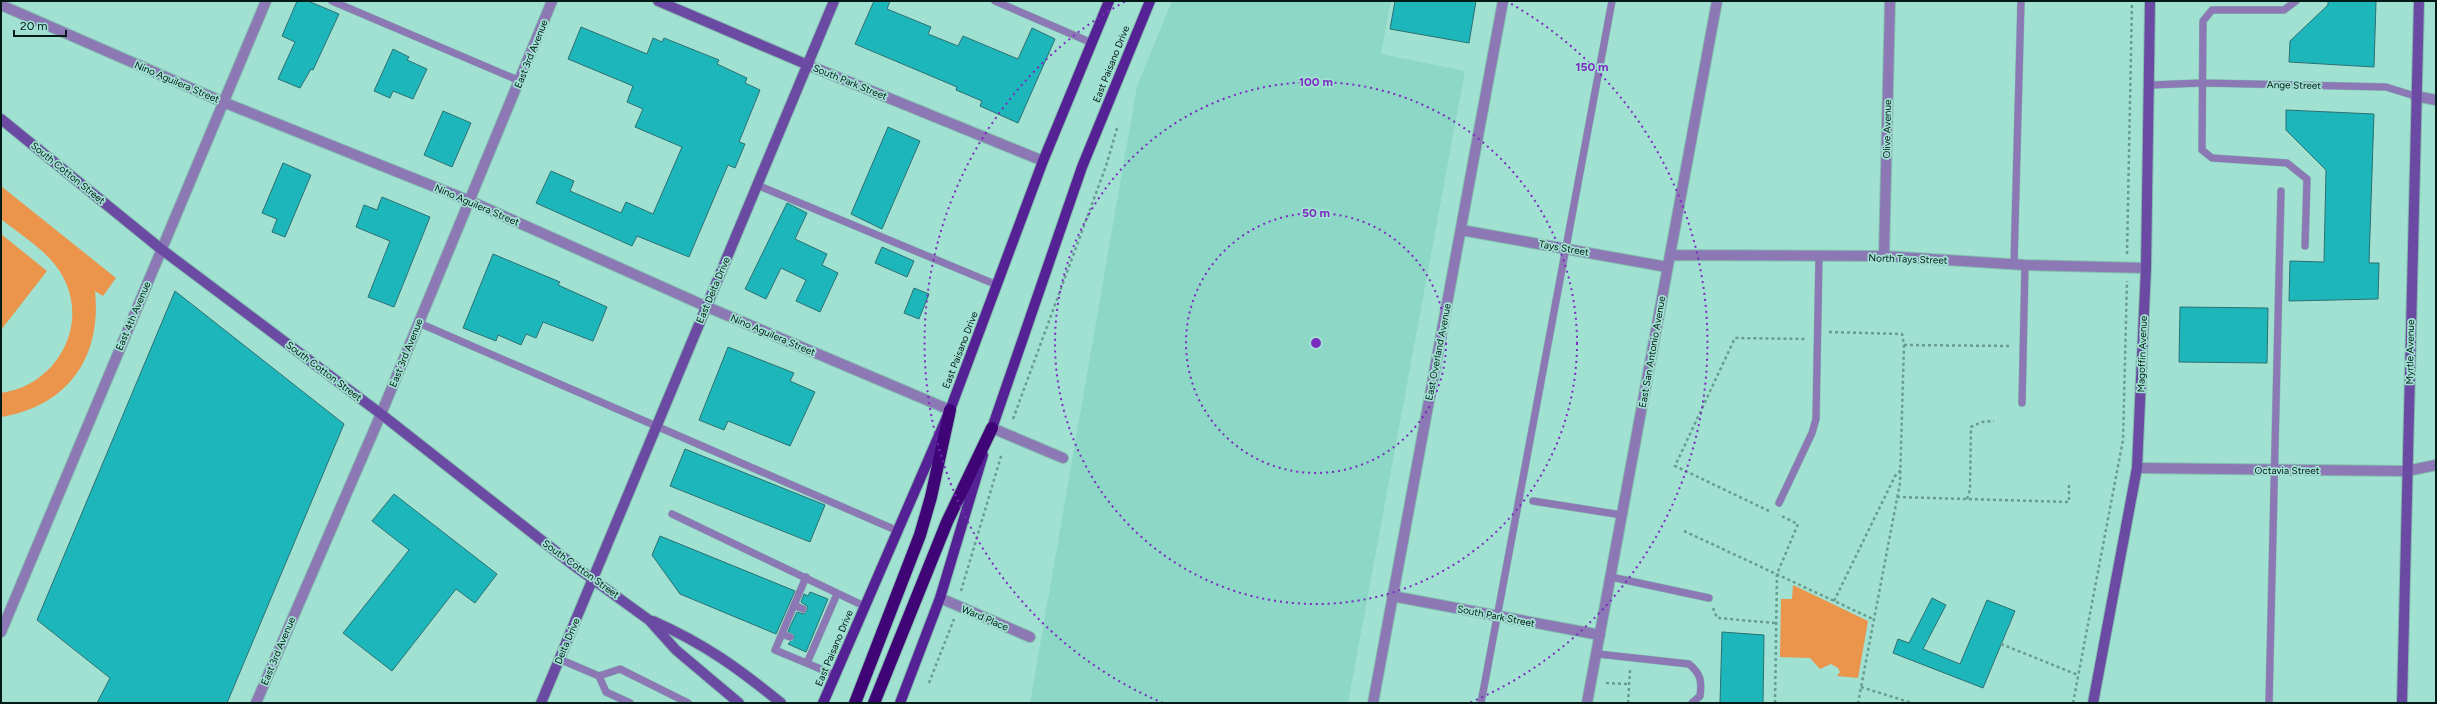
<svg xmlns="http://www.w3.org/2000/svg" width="2437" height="704" font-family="Figtree,sans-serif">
<rect width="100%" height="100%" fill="#a1e1d2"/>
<path fill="#8cd7c6" d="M1172,1h219l-10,53 84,17 -117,632h-318l107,-617z"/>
<path fill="#eb944c" d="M1,186l115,92 -13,18 -8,-5c7,66 -27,115 -94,126v-24c54,-7 89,-66 62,-116 -13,-25 -41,-41 -62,-58z
M1,234l46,37 -46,59z
M1793,585l75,36 -10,57 -21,-2 3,-4 -2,-4 -7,-4 -11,5 -10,-11 -30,-1 1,-58h11z"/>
<path fill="#1db7bb" stroke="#2c7072" d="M297,1h11l31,13 -26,56 -2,-1 -11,19 -22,-9 17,-37 -13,-6z
M874,1h16l-3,8 44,18 -3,7 30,12 5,-10 55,23 14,-31 23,11 -37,84 -38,-17 2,-5 -26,-11 1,-3 -102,-43z
M1395,1h81l-7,42 -79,-14z
M2328,1h48l-2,66 -85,-5 1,-21 38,-36z
M581,27l66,27 6,-16 9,4 2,-4 55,22 -2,4 30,14 -2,5 15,7 -21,52 6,2 -10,24 -7,-3 -39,92 -52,-21 -5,10 -96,-43 15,-32 23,10 -4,10 51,22 5,-11 27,12 29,-67 -47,-20 8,-18 -16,-7 6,-16 -65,-27z
M393,49l16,8 -2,3 20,9 -14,30 -20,-8 -3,7 -16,-7z
M2286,110l88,4 -5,149h10l-1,36 -89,2 1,-40 34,1 2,-92 -40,-40z
M443,111l28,12 -19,44 -28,-12z
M888,127l32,14 -38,88 -31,-15z
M283,163l28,12 -26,62 -13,-5 5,-13 -15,-6z
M382,197l48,20 -36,90 -26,-10 22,-56 -34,-14 8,-22 13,5z
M787,203l20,10 -12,26 32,15 -5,11 16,8 -18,39 -24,-11 10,-21 -25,-12 -15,31 -21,-10z
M882,247l32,14 -7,16 -32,-14z
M493,254l67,28 -2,3 49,22 -14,34 -50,-19 -7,16 -10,-4 -5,11 -23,-10 -2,6 -33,-13z
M914,288l15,6 -10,25 -15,-6z
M175,291l169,133 -117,279h-130l13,-25 -73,-58z
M2180,307l88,1 -1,55 -88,-1z
M728,347l66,26 -4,8 25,11 -25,54 -62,-25 -4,9 -25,-10z
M685,449l140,56 -15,37 -140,-56z
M394,494l103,80 -22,29 -19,-14 -64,82 -49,-38 66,-83 -37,-29z
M660,536l135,55 -19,43 -96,-40 -28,-39z
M810,592l18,7 -22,53 -18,-8 7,-7 -7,-6 9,-19 6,2 4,-3v-5l-6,-4 3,-8 4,2z
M1932,598l14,7 -23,44 37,15 27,-64 28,11 -32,77 -90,-35 5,-14 11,4z
M1722,632l42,3 -1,68h-43z"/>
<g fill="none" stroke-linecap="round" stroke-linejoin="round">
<g stroke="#84bdb0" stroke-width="8">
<path id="lane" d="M332,1l188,80
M995,1l97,42
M2296,1l-12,9h-72l-9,11 -1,129 10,8 75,5 20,16 -2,67
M2150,85l52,-2 184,4 29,9
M757,185l240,100
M2014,264l7,-263
M419,323l479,208
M2022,403l3,-138
M1533,501l89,14
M1779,503l33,-70 4,-14 3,-162
M672,514l192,92
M806,577l-31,73 60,25
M1611,577l98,21
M794,605l9,4
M782,634l8,3
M1598,654l91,10c12,10 13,17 11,32l-8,7
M559,659l40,17 21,-7 68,34
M807,663l30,-69
M599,676l7,16 24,11
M1481,703l131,-702
M2269,703l12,-512"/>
</g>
<g stroke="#84bdb0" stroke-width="12">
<path id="street" d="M1,5l222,97 247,99 235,105 245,104
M808,65l235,96
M2415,96l21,4
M1461,230l206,37
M1670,255l214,1 141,9 121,3
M1884,256l6,-255
M992,428l71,30
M2137,468l270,3 29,-6
M1392,596l208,39
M940,598l90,39
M1,632l265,-631
M256,703l125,-289 171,-413
M1373,703l130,-702
M1587,703l130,-702"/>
</g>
<g stroke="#84bdb0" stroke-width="12">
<path id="secondary" d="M658,1l150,64
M1,119l160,130 220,165 192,151 76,55 27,30 63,53
M653,621c52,23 85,47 128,82
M541,703l293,-702
M2093,703l44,-235 9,-200 4,-267
M2402,703l17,-702"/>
</g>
<g stroke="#84bdb0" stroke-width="12">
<path id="primary" d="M990,434l92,-267 68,-166
M823,703l127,-293 93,-249 66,-160
M900,703l40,-105 43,-143"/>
</g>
<g stroke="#84bdb0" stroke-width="14">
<path id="highway" d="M855,703l65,-168 11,-38 19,-87
M874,703l73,-181 45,-94"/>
</g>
<path stroke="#699c90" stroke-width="2.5" stroke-dasharray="3 3" stroke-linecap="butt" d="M2127,254l5,-253
M1829,332l73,2 2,11 -4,138 -42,220
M1904,345l107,1
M1013,419l93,-253 12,-41
M1897,497l172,5v-20
M1967,499l3,-9 1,-63 11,-5 12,-1
M1769,511l-94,-45 60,-128 72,1
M1684,531l191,89
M961,591l41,-138
M1834,601l61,-125 6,-6
M1713,608l4,10 59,5
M2001,644l77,31
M929,683l25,-64
M1606,683l23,1
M1861,687l51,16
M921,703v-1
M1628,703l2,-33
M1775,703l2,-129 21,-50 -19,-9
M2073,703l50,-263 4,-159"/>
<use href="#lane" stroke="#8c78b5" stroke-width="7"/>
<use href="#street" stroke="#8c78b5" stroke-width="10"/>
<use href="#secondary" stroke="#6b4aa3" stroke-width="10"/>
<use href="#primary" stroke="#552295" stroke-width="10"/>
<use href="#highway" stroke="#3f0476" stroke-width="12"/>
</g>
<g fill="none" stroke="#7b2cbf" stroke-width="2" stroke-dasharray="2 4">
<circle cx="1316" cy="343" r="130"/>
<circle cx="1316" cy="343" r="261"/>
<path d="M1163 703A391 391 0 0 1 1126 1M1506 1A391 391 0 0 1 1469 703"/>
</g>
<g text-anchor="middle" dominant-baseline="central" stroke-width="3.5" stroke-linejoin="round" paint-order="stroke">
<g font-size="10" fill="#021b16" stroke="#a1e1d2">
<text transform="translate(531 54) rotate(-68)">East 3rd Avenue</text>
<text transform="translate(1111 64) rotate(-68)">East Paisano Drive</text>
<text transform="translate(177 82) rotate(23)">Nino Aguilera Street</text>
<text transform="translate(850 82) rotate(22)">South Park Street</text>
<text transform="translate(2294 85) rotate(1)">Ange Street</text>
<text transform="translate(1887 129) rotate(-89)">Olive Avenue</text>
<text transform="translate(68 173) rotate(39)">South Cotton Street</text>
<text transform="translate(477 205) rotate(23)">Nino Aguilera Street</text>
<text transform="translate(1564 248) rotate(10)">Tays Street</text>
<text transform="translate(1908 259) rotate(2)">North Tays Street</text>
<text transform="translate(713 290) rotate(-67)">East Delta Drive</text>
<text transform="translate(133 316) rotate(-67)">East 4th Avenue</text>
<text transform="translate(773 335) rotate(23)">Nino Aguilera Street</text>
<text transform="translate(960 350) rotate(-69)">East Paisano Drive</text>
<text transform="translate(1438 352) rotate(-79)">East Overland Avenue</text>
<text transform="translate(1652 352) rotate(-80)">East San Antonio Avenue</text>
<text transform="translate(2410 352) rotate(-89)">Myrtle Avenue</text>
<text transform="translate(406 353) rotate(-68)">East 3rd Avenue</text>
<text transform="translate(2142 354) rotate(-88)">Magoffin Avenue</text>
<text transform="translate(324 371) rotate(37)">South Cotton Street</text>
<text x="2287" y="470">Octavia Street</text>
<text transform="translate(581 569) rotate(36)">South Cotton Street</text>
<text transform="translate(1496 616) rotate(11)">South Park Street</text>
<text transform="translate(985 618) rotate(23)">Ward Place</text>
<text transform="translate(567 641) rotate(-67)">Delta Drive</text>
<text transform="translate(834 648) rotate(-67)">East Paisano Drive</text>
<text transform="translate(278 651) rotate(-67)">East 3rd Avenue</text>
</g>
</g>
<circle cx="1316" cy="343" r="6" fill="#7b2cbf" stroke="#a1e1d2" stroke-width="2"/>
<g font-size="12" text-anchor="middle" font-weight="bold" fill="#7b2cbf" stroke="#a1e1d2" stroke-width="3.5" stroke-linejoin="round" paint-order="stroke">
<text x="1592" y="71">150 m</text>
<text x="1316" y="86">100 m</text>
<text x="1316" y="217">50 m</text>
</g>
<rect width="2437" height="704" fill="none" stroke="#021b16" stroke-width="4"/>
<path d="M14 30v6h52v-6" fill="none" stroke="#021b16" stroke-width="2"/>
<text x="20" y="30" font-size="12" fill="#021b16" stroke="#a1e1d2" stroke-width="3" paint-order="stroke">20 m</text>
</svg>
